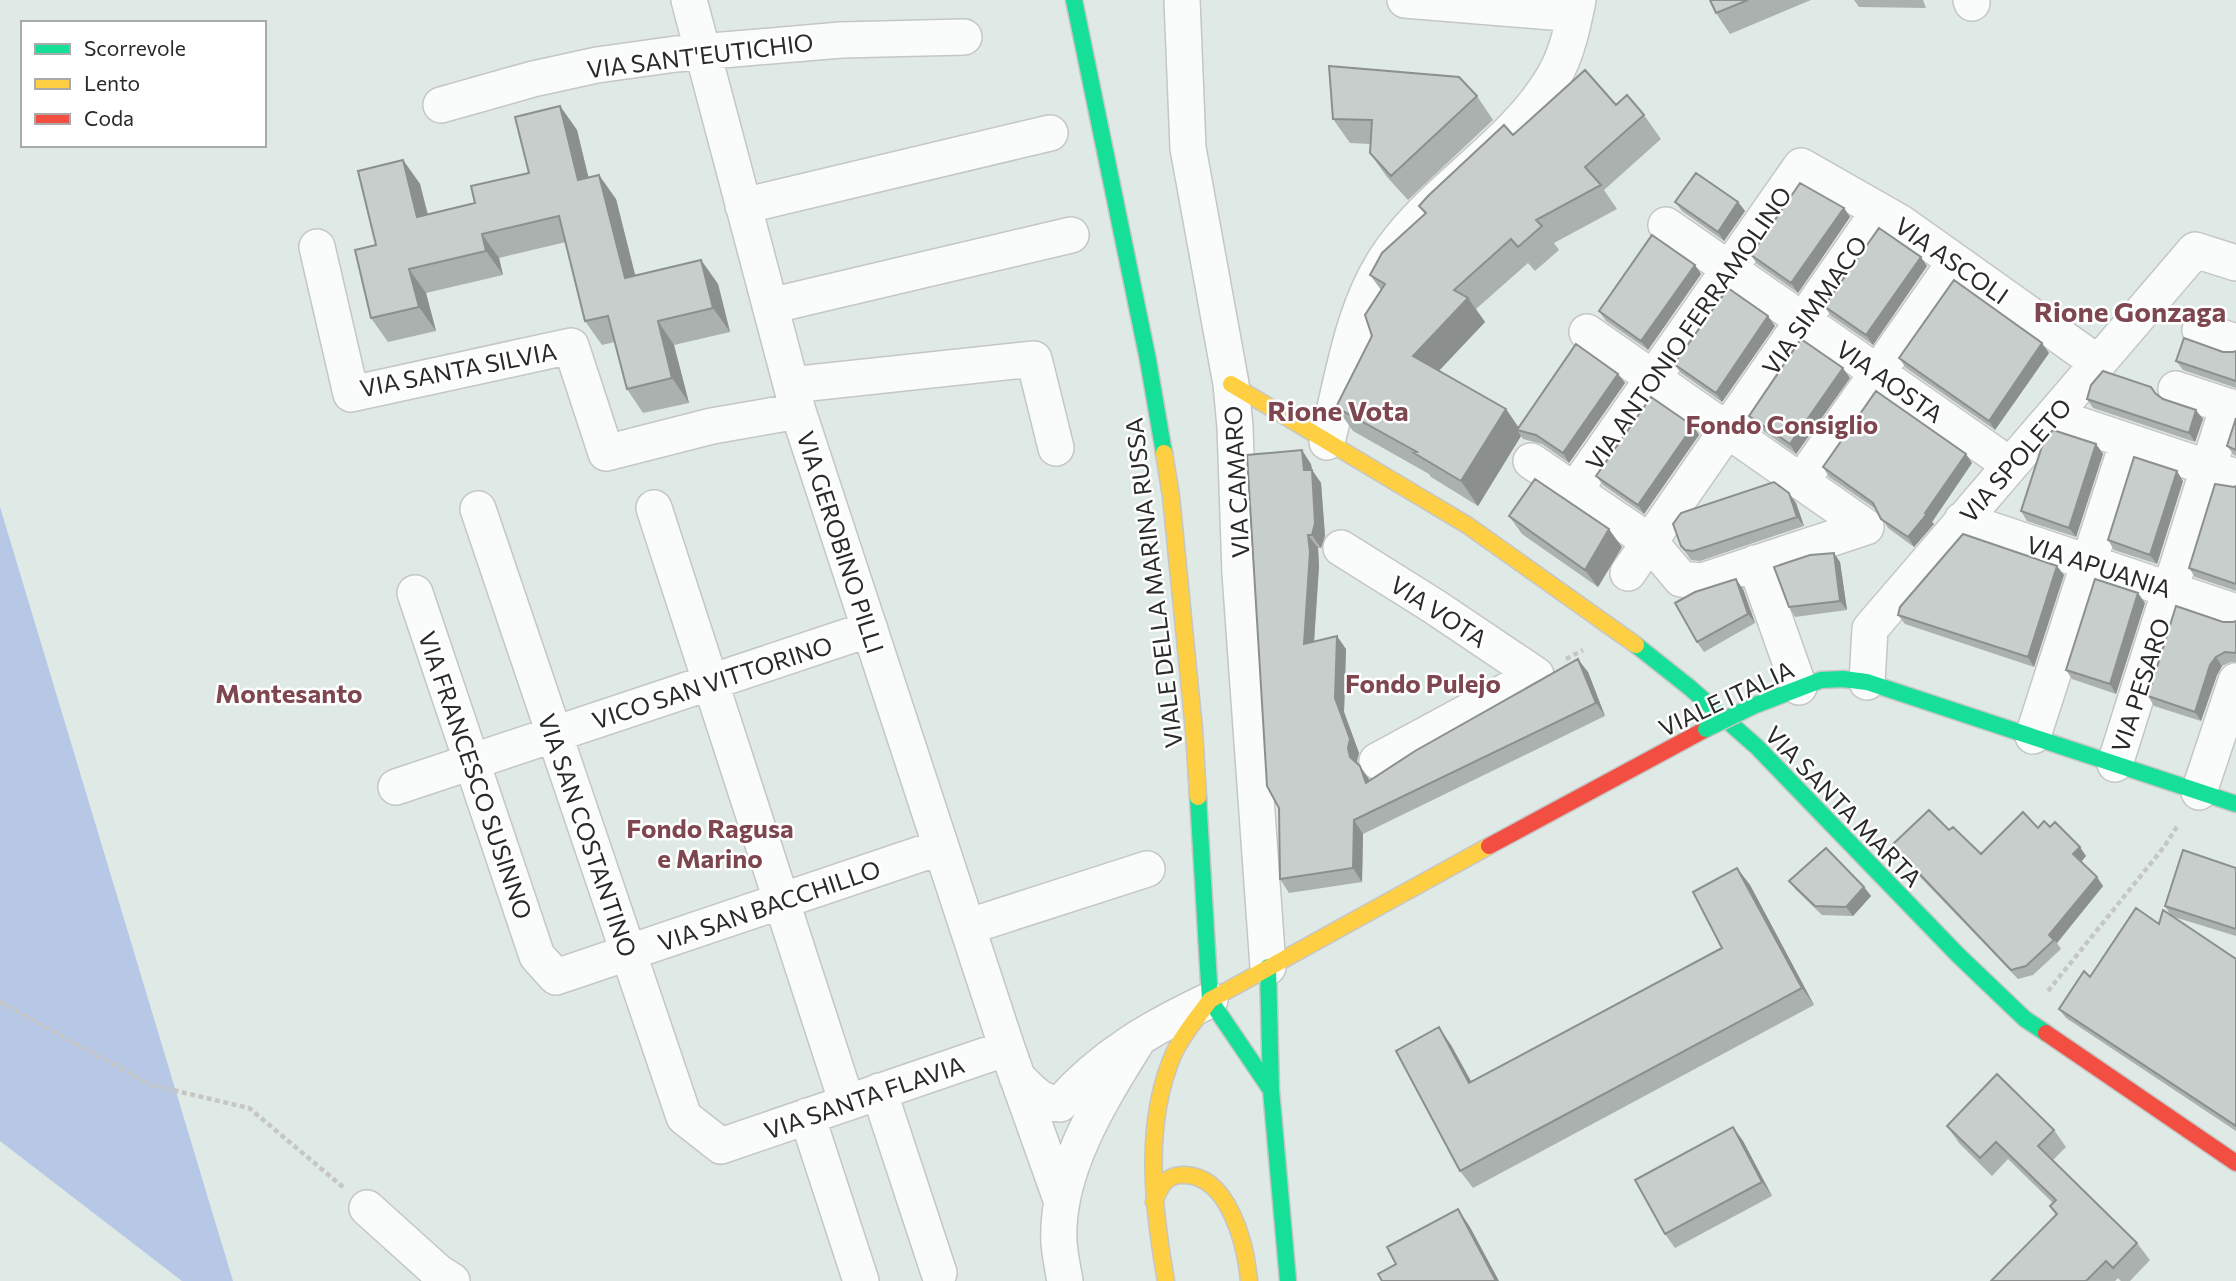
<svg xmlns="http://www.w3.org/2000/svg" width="2236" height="1281" font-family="Commissioner,sans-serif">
<rect width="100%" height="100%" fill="#dfe9e5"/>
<path fill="#b6c8e6" d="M0,507l233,774h-51l-182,-140z"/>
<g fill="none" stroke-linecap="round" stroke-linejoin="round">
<g stroke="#c5c6c5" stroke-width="38">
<path id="street" d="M689,0l109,411 209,637 55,154
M1182,0l6,148 43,236 4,43 5,146 28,394
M1405,0l170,14
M1971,0l1,3
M441,105l92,-26 64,-14 79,-11 165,-14 123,-3
M743,206l307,-73
M1666,225l344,240
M317,247l34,147 220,-48 35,107 106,-27 86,-15
M770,306l301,-71
M2200,330l36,12
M1587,332l279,195
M791,385l243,-26 22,89
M2176,389l60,20
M2053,416l183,61
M1327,442c16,-63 25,-137 64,-191 46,-65 123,-106 163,-175 13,-22 19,-51 24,-76
M1531,461l119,81 31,37 21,2 164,-54
M1801,482l154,-220
M1575,490l226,-324 100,57 197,140
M654,508l193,595
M478,509l206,608 37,29 286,-98
M1962,520l274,92
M1341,548l94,59 101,68 -159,86
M1755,563l44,124
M1628,573l251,-362
M415,593l122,363 19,21 385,-130
M1867,682l3,-53 325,-379 41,13
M2033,736l95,-295
M2115,764l113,-358
M396,787l474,-158
M2199,792l37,-111
M967,927l180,-58
M1017,1077c14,14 23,26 43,27 43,-49 93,-77 150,-104
M879,1091l60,182
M807,1116l54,165
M367,1208l71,64 14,9
M1065,1281c-2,-12 -5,-25 -6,-38 -4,-73 43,-145 80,-205"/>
</g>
<g stroke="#c5c6c5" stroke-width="19">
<path id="fast" d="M1074,0l74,360 16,93
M1636,645l53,42 68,60 201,208 67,64 21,14
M1753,706l68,-26 22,-1 24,3 369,122
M1198,797l12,203 61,90 17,191
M1268,967l3,123"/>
</g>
<g stroke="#c5c6c5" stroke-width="19">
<path id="slow" d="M1231,384l236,141 169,120
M1164,453l7,43 23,234 4,67
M1210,1000l279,-154
M1154,1202c6,-15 11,-27 29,-27 46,-1 63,71 66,106
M1166,1281c-13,-73 -23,-158 8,-228 9,-19 24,-36 36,-53"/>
</g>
<g stroke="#c5c6c5" stroke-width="19">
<path id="jam" d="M1489,846l217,-117
M2046,1033l190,130"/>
</g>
<path stroke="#c5c6c5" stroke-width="4.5" stroke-dasharray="5 3.5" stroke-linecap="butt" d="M1566,659l17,-9
M2048,991l116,-144 14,-22
M0,1002l151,83 98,23 94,79"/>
<use href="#street" stroke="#fafcfb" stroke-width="35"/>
<use href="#fast" stroke="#16e098" stroke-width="16"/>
<use href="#slow" stroke="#ffcf43" stroke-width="16"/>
<use href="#jam" stroke="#f24e42" stroke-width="16"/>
<g stroke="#c5c6c5" stroke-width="19" stroke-linecap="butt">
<path id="fast-bridge" d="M1706,729l47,-23"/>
</g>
<use href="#fast-bridge" stroke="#16e098" stroke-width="16"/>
</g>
<path fill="#abb1af" d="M1710,0h101l-81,34 -14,-21z
M1854,0h69l3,8 -67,-1z
M1477,96l16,24 -85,80 -21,-23 -17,-24v-9l-20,-1 -17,-24z
M1616,105l28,10 17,24 -57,51 13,19 -63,34 5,7 -24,21 -7,-8 -52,46 9,13 -46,49 67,38 12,18 100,-53 7,9 -56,80 -27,-19 -19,-5 -2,-3 -43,70 -47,-29 -2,-3 -76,-43 -17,-24 36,-71 9,-46 -11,-15 55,-61 -6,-8 94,-71z
M560,106l17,24 11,47 28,22 19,77 66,-16 17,24 12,48 -56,13 15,58 -46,10 -16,-24 -12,-47 -13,3 -17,-24 -19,-79 -67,16 4,17 -77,18 10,38 -48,11 -17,-24 5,-73 27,-85 17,24 8,30 47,-11 54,-30z
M1675,202h63l7,9 -21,30 -42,-30z
M1844,208l6,9 -52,76 -41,-29 -6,-9z
M1695,265l6,9 -53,76 -42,-29 -7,-10z
M1927,266l-54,79 -42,-29 -7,-10z
M1775,326l-53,76 -41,-29 -7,-9z
M2236,351v37l-53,-18 -7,-9 47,-9h10z
M2049,353l-54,77 -89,-62 -7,-10z
M1850,378l-54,76 -41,-29 -6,-9z
M2157,395l46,24 -8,23 -102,-34 -6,-9z
M2236,418v38l-2,-1 -7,-9z
M1693,426l6,9 -55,79 -41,-29 -7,-9z
M2096,444l7,10 -27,83 -49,-16 -6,-10z
M1972,463l-40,59 2,2 -20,23 -26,-19 -11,-18 -48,-33 -6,-10z
M1311,464l1,6 9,13 4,53 -4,12h-3l1,18 -5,75 32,8 -2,63 15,41 -2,8 1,3 11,17 219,-109 17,44 -242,118 -1,48 -73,11 -9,-14z
M2183,481l-26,83 -43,-14 -6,-10z
M2236,486v105l-41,-14 -6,-9 45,-81z
M1796,503l8,23 -104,35 -9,-1 -10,-14z
M1509,516l113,31 -24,40 -76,-53z
M1840,562l7,48 -52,7 -6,-10z
M2064,575l-30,92 -129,-43 -7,-9z
M1743,589l12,34 -51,29 -7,-10z
M2145,603l-29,91 -44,-15 -6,-9z
M2236,621v41h-5l-9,4 -5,9 -16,46 -47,-15 -6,-10 75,-74h10z
M2038,828l48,28 -5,6 22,24 -46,57 4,6 -28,26 -15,4 -119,-124 -7,-10 57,-15 32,24z
M1737,868l13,17 64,120 -341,183 -13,-17 -9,-126 20,37 251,-134z
M2236,868v68l-65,-20 -6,-10z
M1789,881l75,6 7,9 -18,20 -31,-1 -26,-25z
M2159,924l77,35v172l-170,-113 -7,-9 31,-32z
M1947,1126l107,4 12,17 -13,13 84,83 13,17 -20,21h-9l-3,-3 -3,3h-124l65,-66 -6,-9 3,-3 -45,-44 -16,17 -33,-33z
M1733,1127l10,14 29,55 -97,52 -10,-14z"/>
<path fill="#8b908e" d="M560,106l17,24 18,74 -17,-24z
M403,160l17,24 14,57 -17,-24z
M599,175l17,24 26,103 -17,-24z
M1738,202l7,9 -21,30 -6,-9z
M1844,208l6,9 -52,76 -7,-10z
M482,234l17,24 4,17 -17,-24z
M1921,257l6,9 -54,79 -7,-10z
M701,260l17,24 12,48 -17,-24z
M1695,265l6,9 -53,76 -7,-9z
M409,269l17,24 10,38 -17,-24z
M1468,298l17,24 -55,58 -17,-24z
M1768,316l7,10 -53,76 -6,-9z
M658,321l16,24 15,58 -17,-25z
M2042,343l7,10 -54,77 -6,-9z
M1843,368l7,10 -54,76 -6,-10z
M1618,374l7,9 -56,80 -6,-10z
M1506,409l15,22 -4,-1 4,6 -43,70 -17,-25z
M2196,410l7,9 -8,23 -6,-9z
M1693,426l6,9 -55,79 -6,-9z
M2096,444l7,10 -27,83 -7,-9z
M1302,450l9,14 1,6 9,13 4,53 -4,12 -9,-13z
M1966,454l6,9 -40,59 2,2 -20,23 -6,-10z
M2177,471l6,10 -26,83 -7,-9z
M1789,493l7,10 8,23 -7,-9z
M1609,529l13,18 -24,40 -13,-17z
M1308,535l10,13 1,18 -6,91 -9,-13z
M1834,553l6,9 7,48 -7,-9z
M2057,566l7,9 -30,92 -6,-10z
M1736,579l7,10 12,34 -7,-9z
M2138,593l7,10 -29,91 -6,-10z
M1337,636l9,13 -2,63 15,41 -2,8 2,9 -9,-13 -15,-59z
M2216,657l6,9 -5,9 -16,46 -6,-9 15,-47z
M1578,659l10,13 17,44 -9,-13z
M1360,766l9,13 6,17 -9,-13z
M1354,820l9,14 -1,48 -9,-14z
M2080,847l6,9 -6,7 -7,-9z
M1737,868l13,17 64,120 -12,-17z
M2097,877l6,9 -46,57 -8,-8z
M1864,887l7,9 -18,20 -7,-9z
M1439,1027l12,18 31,56 -13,-18z
M1733,1127l10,14 29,55 -10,-14z
M1458,1209l12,18 29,54h-3z"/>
<path fill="#c7cecb" stroke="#8b908e" stroke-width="2" d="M1710,0h38l-32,13z
M1329,66l130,11 18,19 -86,80 -21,-23 2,-33 -39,-1z
M1585,70l31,35 11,-10 17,20 -59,52 16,18 -65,35 6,6 -24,21 -7,-8 -57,51 14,8 -55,58 93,53 -45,72 -47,-28 3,-1 -81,-45 36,-71 -7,-21 20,-31 -15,-9 12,-22 44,-40 -7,-7 9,-10 76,-71 9,10z
M560,106l18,74 21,-5 26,103 76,-18 12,48 -55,13 14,57 -45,11 -19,-73 -23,5 -26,-105 -77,18 4,17 -77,18 10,38 -48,11 -16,-68 21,-5 -18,-74 45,-11 14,57 58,-14 -4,-17 58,-13 -14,-56z
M1696,173l42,29 -20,30 -43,-30z
M1800,183l44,25 -53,75 -40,-28z
M1879,228l42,29 -55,78 -42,-29z
M1652,235l43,30 -54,76 -42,-30z
M1954,280l88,63 -53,78 -90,-63z
M1728,288l40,28 -52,77 -42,-29z
M2184,338l39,14h10l3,-1v30l-60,-20z
M1801,339l42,29 -53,76 -41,-28z
M1576,344l42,30 -55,79 -27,-18 -19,-5z
M2103,371l48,16 4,6 8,6 33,11 -7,23 -102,-34 4,-14z
M1876,391l90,63 -41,59 2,1 -19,23 -27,-18 -8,-16 -50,-36z
M1651,397l42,29 -55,79 -42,-29z
M2236,418v32l-9,-4z
M2053,430l43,14 -27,84 -48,-17 23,-71z
M1302,450l2,20h8l3,53 -3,12h-4l2,17 -6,92 33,-8 -2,62 15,41 -2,9 2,9 10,9 6,17 49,-32 163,-92 18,44 -242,117 -1,48 -73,11 -1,-71 -12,-22 -20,-331z
M2134,457l43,14 -27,84 -42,-15z
M1535,479l74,50 -24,41 -76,-54z
M1774,482l15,11 8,24 -104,34 -8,-1 -4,-4 -8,-22 8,-11z
M2215,484l19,3 2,-1v98l-47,-16z
M1963,534l94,32 -29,91 -130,-42 2,-8z
M1834,553l6,48 -51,6 -15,-40 36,-12z
M1736,579l12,35 -51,28 -22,-39 20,-11z
M2095,579l43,14 -28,91 -44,-14z
M2176,606l47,16h10l3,-1v32l-11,-1 -9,5 -6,8 -15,47 -47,-16z
M1929,810l20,20 4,-3 28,27 42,-42 15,16 6,-7 6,6 5,-5 25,25 -7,7 24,23 -48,58 5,5 -28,26 -15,4 -119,-125z
M1826,848l38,39 -18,20 -31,-1 -26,-25z
M2183,850l53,18v61l-71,-23z
M1737,868l65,120 -342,183 -64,-120 43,-24 30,56 253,-135 -29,-56z
M2136,908l23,16 4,-14 73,49v167l-177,-117 25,-38 6,6z
M1997,1074l57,56 -16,16 99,97 -24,25 -7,-7 -20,20h-95l66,-67 -7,-8 6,-6 -60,-58 -16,16 -33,-32z
M1733,1127l29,55 -97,52 -30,-54z
M1458,1209l38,72h-114l-4,-7 18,-10 -9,-17z"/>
<g text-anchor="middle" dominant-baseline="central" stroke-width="5" stroke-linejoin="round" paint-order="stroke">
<g font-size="24" fill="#2a2a2a" stroke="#fff">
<text transform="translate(700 55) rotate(-7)">VIA SANT'EUTICHIO</text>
<text transform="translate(1952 260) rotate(35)">VIA ASCOLI</text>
<text transform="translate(1814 305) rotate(-55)">VIA SIMMACO</text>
<text transform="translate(1688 328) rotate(-55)">VIA ANTONIO FERRAMOLINO</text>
<text transform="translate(458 369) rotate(-11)">VIA SANTA SILVIA</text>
<text transform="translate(1890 381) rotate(35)">VIA AOSTA</text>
<text transform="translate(2015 460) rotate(-49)">VIA SPOLETO</text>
<text transform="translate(1236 482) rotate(-93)">VIA CAMARO</text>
<text transform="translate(841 542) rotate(72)">VIA GEROBINO PILLI</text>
<text transform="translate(2099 566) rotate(18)">VIA APUANIA</text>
<text transform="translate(1153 583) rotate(-97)">VIALE DELLA MARINA RUSSA</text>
<text transform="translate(1439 611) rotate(33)">VIA VOTA</text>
<text transform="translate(712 682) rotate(-18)">VICO SAN VITTORINO</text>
<text transform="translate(2140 685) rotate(-72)">VIA PESARO</text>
<text transform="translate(1726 698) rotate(-25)">VIALE ITALIA</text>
<text transform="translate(476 775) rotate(71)">VIA FRANCESCO SUSINNO</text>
<text transform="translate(1844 806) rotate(46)">VIA SANTA MARTA</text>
<text transform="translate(588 835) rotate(71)">VIA SAN COSTANTINO</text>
<text transform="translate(769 905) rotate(-19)">VIA SAN BACCHILLO</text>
<text transform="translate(864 1097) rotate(-19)">VIA SANTA FLAVIA</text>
</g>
<g font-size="26" font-weight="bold" fill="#7e474f" stroke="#fff">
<text x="1782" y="423">Fondo Consiglio</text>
<text x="1423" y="682">Fondo Pulejo</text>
<text x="289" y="692">Montesanto</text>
<text x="710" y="827">Fondo Ragusa<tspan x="710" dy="30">e Marino</tspan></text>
</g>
<g font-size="28" font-weight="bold" fill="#7e474f" stroke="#fff">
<text x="2130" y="311">Rione Gonzaga</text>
<text x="1338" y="410">Rione Vota</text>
</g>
</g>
<rect x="21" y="21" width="245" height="126" fill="#ffffff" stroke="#aaaaaa" stroke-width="2"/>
<rect x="35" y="44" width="35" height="10" fill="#16e098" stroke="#aaaaaa" stroke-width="2"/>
<text x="84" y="56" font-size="21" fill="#2a2a2a">Scorrevole</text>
<rect x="35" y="79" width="35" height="10" fill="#ffcf43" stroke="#aaaaaa" stroke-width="2"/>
<text x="84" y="91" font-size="21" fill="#2a2a2a">Lento</text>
<rect x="35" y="114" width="35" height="10" fill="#f24e42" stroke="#aaaaaa" stroke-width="2"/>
<text x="84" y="126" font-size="21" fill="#2a2a2a">Coda</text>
</svg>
